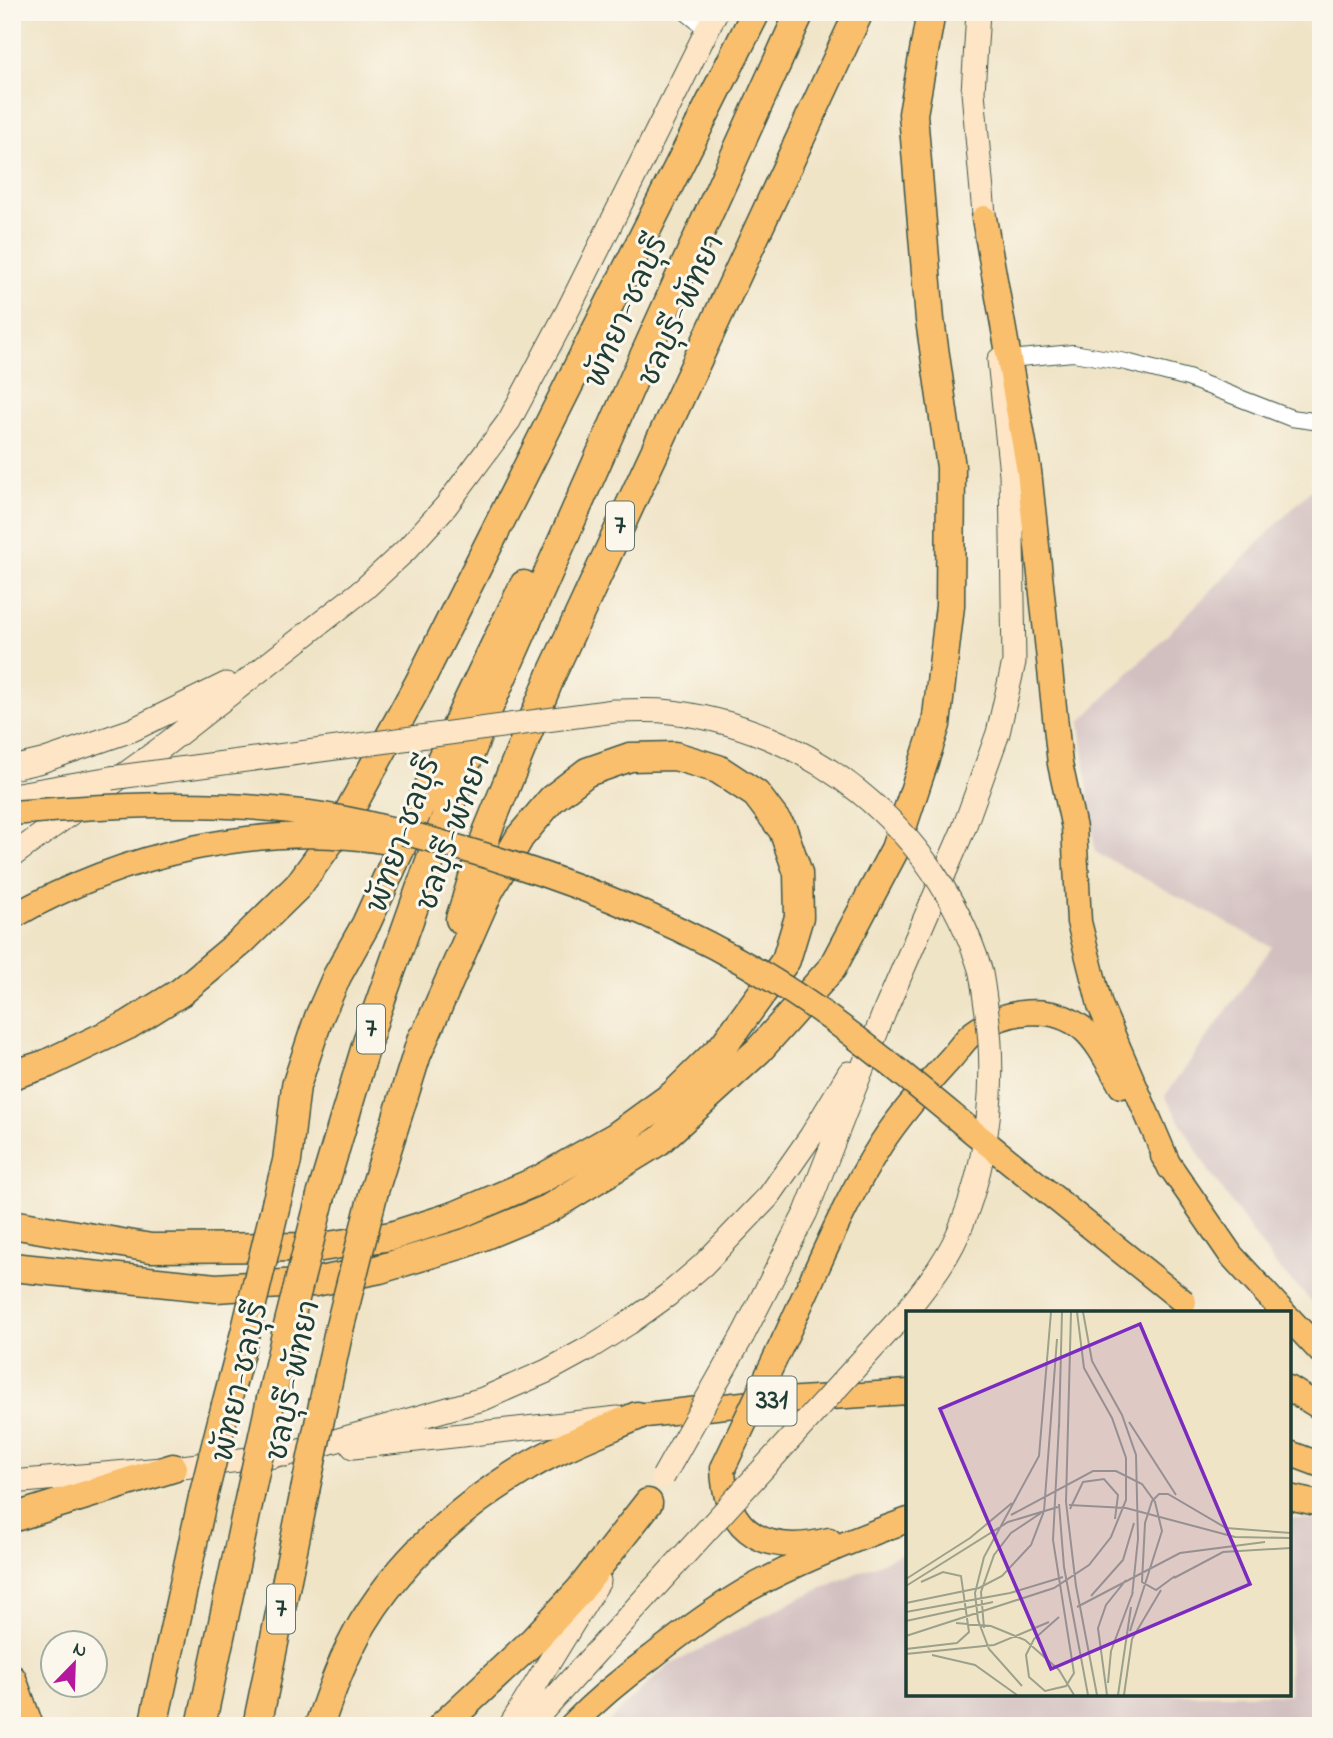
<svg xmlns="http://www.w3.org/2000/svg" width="1333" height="1738" font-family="'Indie Flower','Playpen Sans Thai',sans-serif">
<rect width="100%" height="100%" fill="#fbf7ec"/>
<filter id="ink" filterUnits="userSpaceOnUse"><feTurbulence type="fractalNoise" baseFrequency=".0143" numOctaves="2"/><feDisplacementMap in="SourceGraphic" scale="14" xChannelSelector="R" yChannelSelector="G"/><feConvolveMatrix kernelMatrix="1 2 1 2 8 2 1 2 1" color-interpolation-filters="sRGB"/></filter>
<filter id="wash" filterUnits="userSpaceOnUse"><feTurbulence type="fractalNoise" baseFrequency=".00686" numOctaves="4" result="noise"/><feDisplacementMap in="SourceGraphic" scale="28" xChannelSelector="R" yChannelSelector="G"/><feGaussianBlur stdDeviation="1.57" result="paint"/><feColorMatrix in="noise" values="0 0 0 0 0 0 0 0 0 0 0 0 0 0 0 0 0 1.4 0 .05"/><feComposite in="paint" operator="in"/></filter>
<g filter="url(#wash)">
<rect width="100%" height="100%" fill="#f0e4c7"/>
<path fill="#d2bfc0" d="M1321,480v831l-47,-48 -67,-95 -42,-72 107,-149 -177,-95 -15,-130z
M1289,1518l32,2v206h-717l62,-59 133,-69 109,-47v143h381z"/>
</g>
<g filter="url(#ink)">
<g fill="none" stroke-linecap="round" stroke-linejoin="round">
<g stroke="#3e564a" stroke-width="18">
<path id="minor" d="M686,12l21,17
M1009,359l64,-6 53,9 62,16 103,40 30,4"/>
</g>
<g stroke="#3e564a" stroke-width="25">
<path id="secondary" d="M978,12l-5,80 13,144
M12,768l30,-7 90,-31 94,-46
M12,795l99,-17
M12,856l149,-108 203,-159 43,-40 39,-43 63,-85 57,-107 150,-302
M743,1335l63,-123 78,-199 80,-185 34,-95 16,-71 -3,-188 -12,-114
M353,1447l265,-29
M285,1455l198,-56 64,-28 42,-23 40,-25 39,-28 35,-30 66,-69 42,-60 38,-63
M12,1482l161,-14 101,-12
M510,1726l89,-145
M529,1726l117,-129"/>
</g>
<g stroke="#3e564a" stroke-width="27">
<path id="primary" d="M984,218l45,253 31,293 14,64 5,94 21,83 70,163
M1163,1156l68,99 53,58
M1289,1318l32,34
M784,1340c31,-65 58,-135 97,-196 20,-31 46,-60 71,-87 6,-7 13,-18 21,-24 31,-23 77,-30 109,-5 17,14 28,39 39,58
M1289,1388l32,20
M637,1416l132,-15 139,-9
M1289,1453l32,12
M723,1468c2,68 46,87 106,72
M1289,1497l32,7
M571,1726c25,-26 53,-49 82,-70 29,-23 60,-46 92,-65 52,-29 107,-51 163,-71"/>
</g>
<g stroke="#3e564a" stroke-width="31">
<path id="motorway" d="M460,919l28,-89 65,-159 306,-659
M12,1075l34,-11 82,-39 53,-33 61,-51 56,-55 42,-58 79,-145 337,-671
M374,1191l48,-153
M321,1196l54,-180 80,-225 34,-84 146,-331 165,-364
M277,1200l10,-39 9,-75 23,-69 18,-41 29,-52 100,-219 58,-120
M12,1224l139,24 171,-1 69,-11 66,-21 82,-35 76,-43 58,-42 51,-50 62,-85 13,-43 -1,-44 -15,-43 -27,-36 -38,-25 -43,-13 -45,1 -43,15 -35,27 -32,38 -31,54 -72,163
M12,1267l204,21 99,-6 65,-13 86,-26 82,-34 111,-68 100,-91 73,-82 63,-119 41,-124 14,-119 1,-139 -21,-147 -17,-206 18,-102
M271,1399l16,-69
M324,1400l15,-70
M226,1405l20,-76
M12,1518l161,-50
M12,1679l17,47
M153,1726l50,-229
M201,1726l49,-231
M257,1726l48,-235
M319,1726c12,-35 25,-71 44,-103 39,-64 95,-114 159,-153 35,-22 76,-37 115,-54
M442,1726l92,-86 46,-50 68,-87"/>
</g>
<use href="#minor" stroke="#fff" stroke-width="16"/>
<use href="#secondary" stroke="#fde5c5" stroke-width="23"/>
<use href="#primary" stroke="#f9bf6d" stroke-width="24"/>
<use href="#motorway" stroke="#f9bf6d" stroke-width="28"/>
<g stroke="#3e564a" stroke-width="25" stroke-linecap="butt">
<path id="secondary-bridge" d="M111,778l503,-67c16,0 32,-1 48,0 147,14 274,117 318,258 3,12 4,25 6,37 11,73 3,149 -24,218 -12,33 -35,61 -57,89l-259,284
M663,1477l80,-142"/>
</g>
<g stroke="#3e564a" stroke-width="27" stroke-linecap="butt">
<path id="primary-bridge" d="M12,813c99,-8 199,-13 297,0 51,7 99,20 148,34 128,37 251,86 360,162 54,38 105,81 156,123 70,57 141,113 211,170
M12,917c110,-63 251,-97 377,-75
M723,1468l61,-128"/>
</g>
<g stroke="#3e564a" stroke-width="31" stroke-linecap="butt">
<path id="motorway-bridge" d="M246,1329l31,-129
M287,1330l34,-134
M339,1330l35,-139
M305,1491l19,-91
M250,1495l21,-96
M203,1497l23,-92"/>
</g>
<use href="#secondary-bridge" stroke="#fde5c5" stroke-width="23"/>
<use href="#primary-bridge" stroke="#f9bf6d" stroke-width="24"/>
<use href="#motorway-bridge" stroke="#f9bf6d" stroke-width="28"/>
</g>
</g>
<g text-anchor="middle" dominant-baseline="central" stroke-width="6" stroke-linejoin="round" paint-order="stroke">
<g fill="#fbf7ec" stroke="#61756b" stroke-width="2">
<rect x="606" y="501.5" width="28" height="49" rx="5"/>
<rect x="357" y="1004.5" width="28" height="49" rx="5"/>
<rect x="747.5" y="1376.5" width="49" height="49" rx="5"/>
<rect x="267" y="1584.5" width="28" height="49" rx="5"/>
</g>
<g font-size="28" font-weight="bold" fill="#1f3d34">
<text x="620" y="526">7</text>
<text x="371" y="1029">7</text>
<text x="772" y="1401">331</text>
<text x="281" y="1609">7</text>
</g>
<g font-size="30" fill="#1f3d34" stroke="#fbf7ec">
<text transform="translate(683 311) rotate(-65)">ชลบุรี-พัทยา</text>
<text transform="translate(628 312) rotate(-66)">พัทยา-ชลบุรี</text>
<text transform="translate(455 833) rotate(-70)">ชลบุรี-พัทยา</text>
<text transform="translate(405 835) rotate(-70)">พัทยา-ชลบุรี</text>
<text transform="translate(295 1381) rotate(-78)">ชลบุรี-พัทยา</text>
<text transform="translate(242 1382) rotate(-77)">พัทยา-ชลบุรี</text>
</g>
</g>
<g transform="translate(906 1311)">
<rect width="385" height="385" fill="#f0e4c7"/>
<path fill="none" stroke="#9ca18c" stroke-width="2" d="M165,1l-5,190 10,84 21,109M177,1l9,49 30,54 14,40 2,84 -6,57M223,111l47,73M153,113l-6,116 21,133 -8,13 -21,5 -16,-14 -3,-22 8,-16 25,-22M153,117l3,-116M153,193l5,63 24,128M163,194l57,3 109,29 56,1M164,198l13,-27 21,-3 14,16 -3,24M105,204l82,-44h23l26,13 13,18 7,29 -32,100M269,265l-19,14 -14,-8 3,-59 7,-22 7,-7h9l58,34 65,5M268,267l49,-26 68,-4M0,268l64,-41 42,-35M0,275l102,-64 50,-15M185,285l32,-36 11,-37M0,292l73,-15 23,-12 29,-31 13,-34 13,-172M171,296l103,-54 85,-11M0,301l104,-19 53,-16M0,310l87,-19M50,312l35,3 34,14 34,30 15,25M78,317l-3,-36 13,-37 17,-22 30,-20M0,325l148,-48 35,-23 22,-28 15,-37v-42l-14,-40 -28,-50 -7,-56M0,338l51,-6 12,-11 -8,-56 -18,-4 -22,10M0,343l88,-9 55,-23M26,344l43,10 42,30M202,372l3,-32 22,-59M116,375l-33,-37 -11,-29 -3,-27 9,-36 55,-101 12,-144M201,384l-9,-67 8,-23 20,-25M212,384l13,-88M218,384l8,-56 29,-49"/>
<path fill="#7b2cbf" fill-opacity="0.15" stroke="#7b2cbf" stroke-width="3.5" d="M234,13l110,260 -199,85 -111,-260z"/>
<rect width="385" height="385" fill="none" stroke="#1f3d34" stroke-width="3.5"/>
</g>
<rect width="1333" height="1738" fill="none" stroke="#fbf7ec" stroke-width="42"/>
<g transform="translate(74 1664) rotate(23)"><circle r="33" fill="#fbf7ec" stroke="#a3ada2" stroke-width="2"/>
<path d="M0-5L12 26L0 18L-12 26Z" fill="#b5179e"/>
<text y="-10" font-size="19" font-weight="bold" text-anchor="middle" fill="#1f3d34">N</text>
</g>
</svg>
